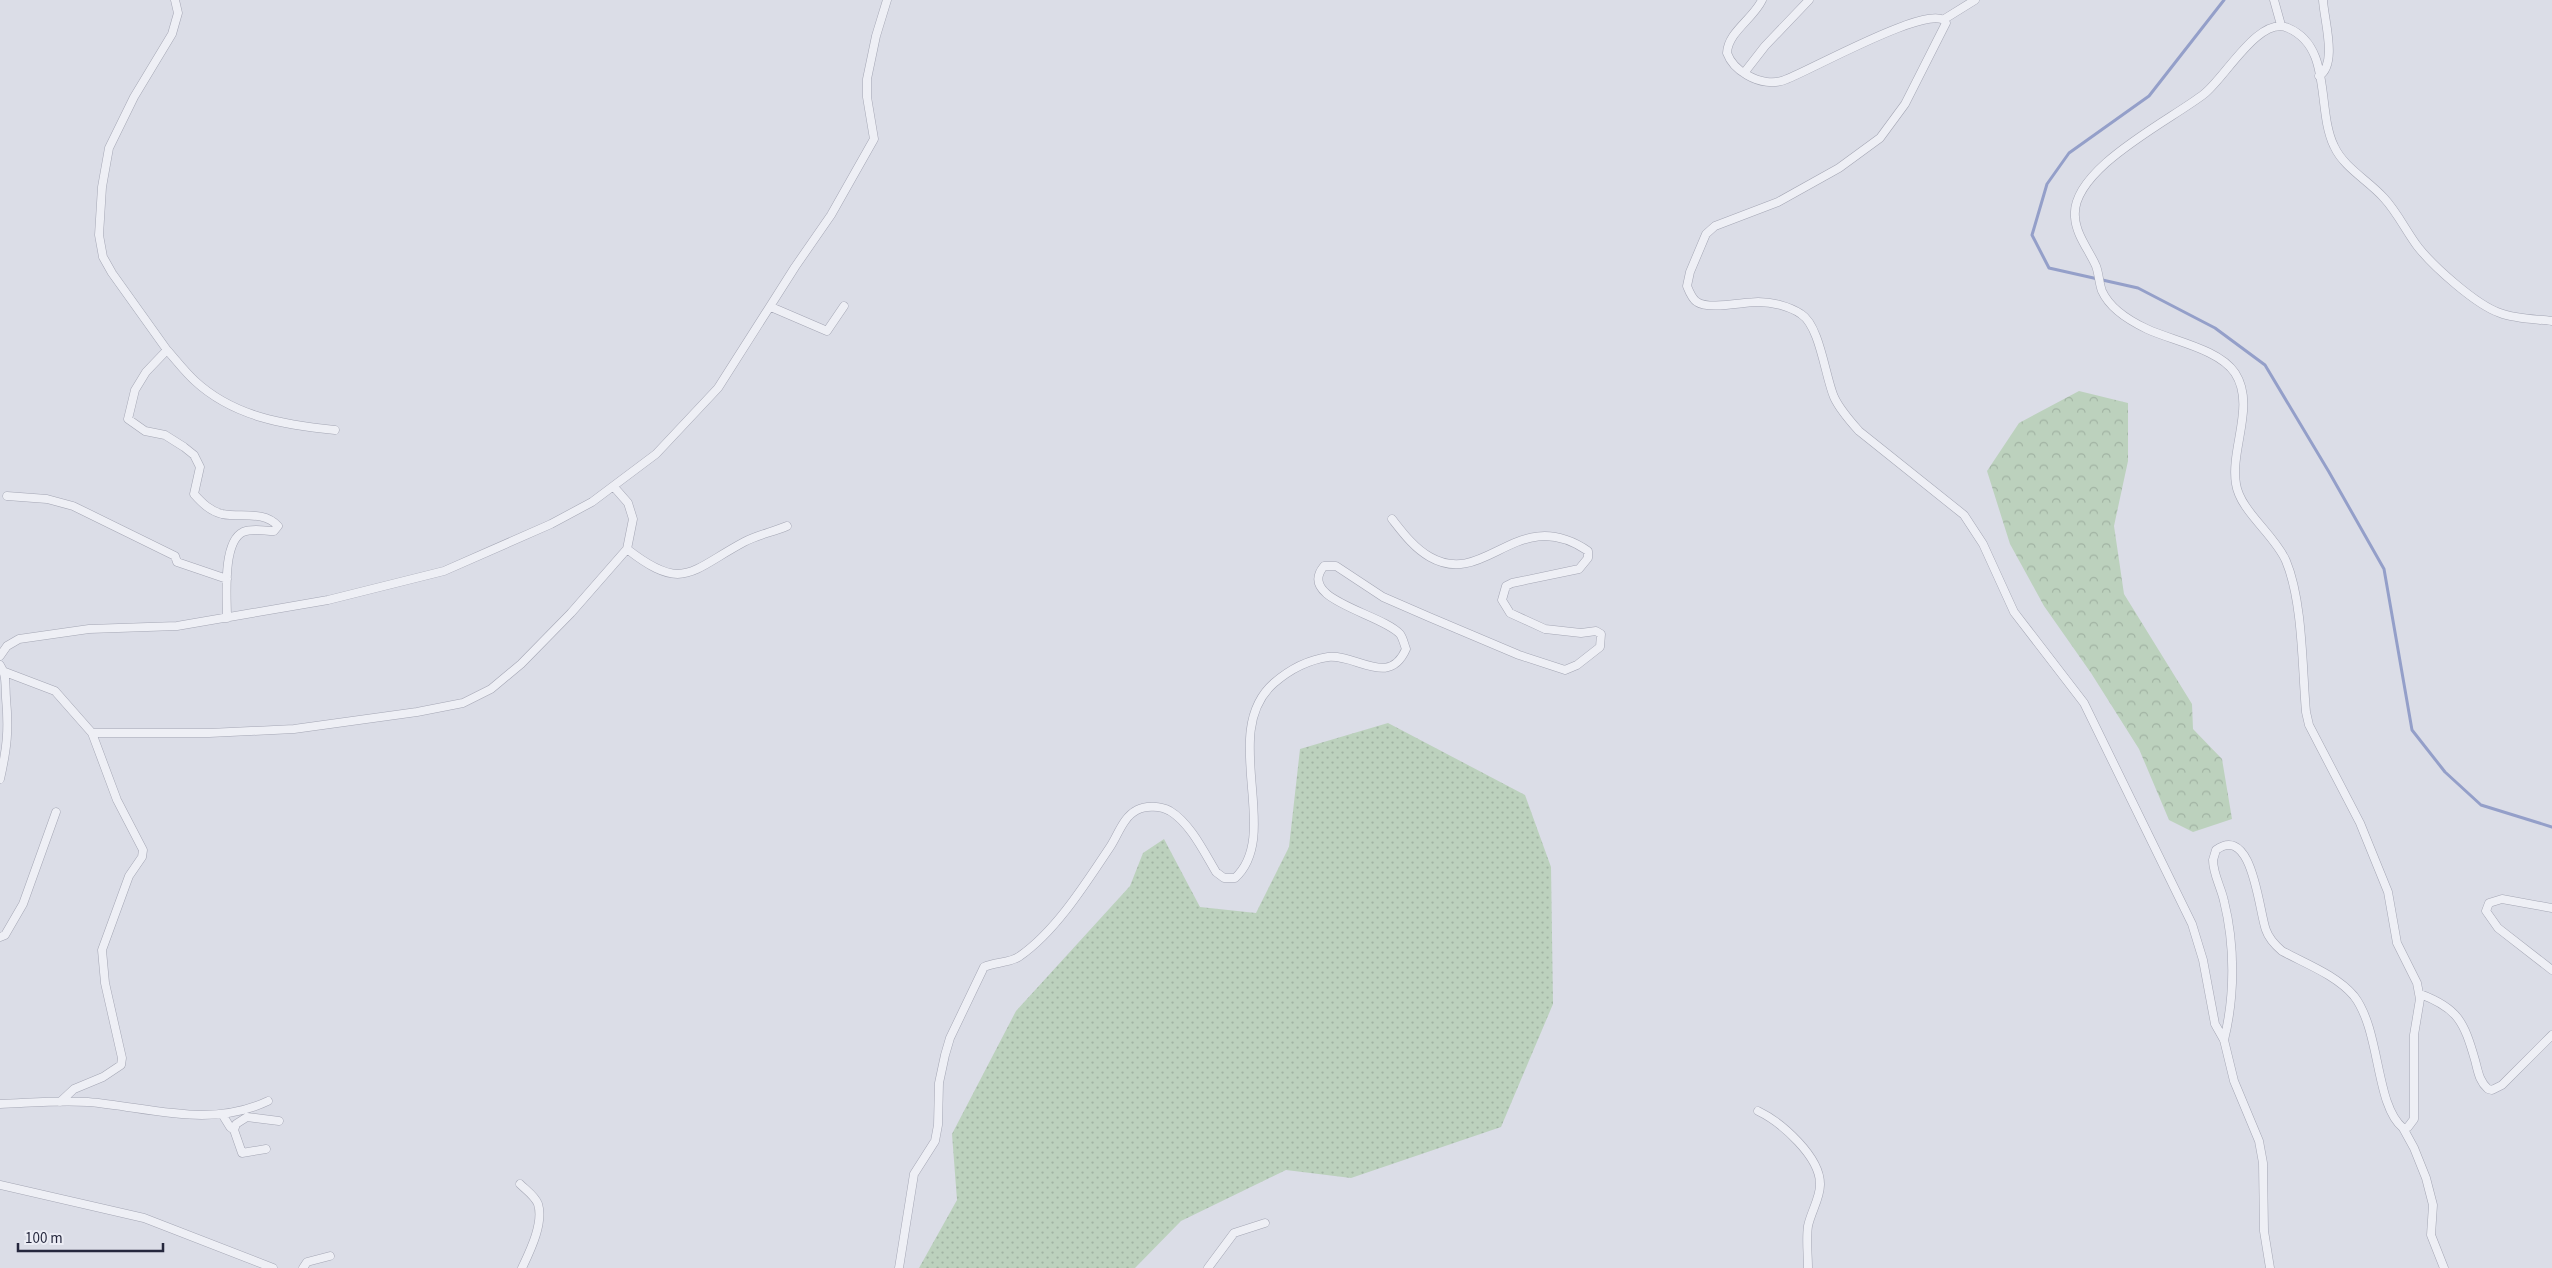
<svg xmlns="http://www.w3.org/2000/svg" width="2552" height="1268" font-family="'Source Sans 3',sans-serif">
<defs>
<pattern id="grass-dots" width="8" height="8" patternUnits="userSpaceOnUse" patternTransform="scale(1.25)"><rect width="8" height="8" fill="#bcd1bd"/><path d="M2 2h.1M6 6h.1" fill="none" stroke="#a1b3a3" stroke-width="1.8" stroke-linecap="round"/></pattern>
<pattern id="forest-crowns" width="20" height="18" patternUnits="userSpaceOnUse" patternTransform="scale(1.25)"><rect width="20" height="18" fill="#bcd1bd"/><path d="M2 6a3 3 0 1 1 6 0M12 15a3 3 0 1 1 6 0" fill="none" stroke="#a1b3a3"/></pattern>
</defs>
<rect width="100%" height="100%" fill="#dbdde7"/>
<path fill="url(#grass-dots)" d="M1388,723l137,72 26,72 2,137 -52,123 -150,51 -65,-8 -105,51 -46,47h-216l38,-68 -5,-66 64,-123 114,-125 13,-33 21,-14 36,68 56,6 33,-66 11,-98z"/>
<path fill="url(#forest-crowns)" d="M2079,391l49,12v58l-14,65 10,68 68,110 1,25 29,30 10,60 -39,13 -24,-12 -30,-71 -48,-76 -47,-67 -34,-62 -23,-73 32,-48z"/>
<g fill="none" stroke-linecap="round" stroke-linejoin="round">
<path stroke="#949fc9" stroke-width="3" d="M2224,0l-75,96 -80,57 -22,31 -15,51 17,33 89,20 77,40 50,37 64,107 55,97 28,161 33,42 36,33 71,22"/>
<g stroke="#a4a6b4" stroke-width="9">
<path id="street" d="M175,0l3,13 -6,21 -38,63 -25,51 -7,39 -3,48 4,22 9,16 55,77 -21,22 -11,18 -7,29 17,12 20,4 19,12 10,8 6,12 -6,27c8,9 16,17 28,20 19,4 41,-4 56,12l-4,5c-10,0 -21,-3 -31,1 -21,10 -16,66 -16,86
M1762,0c-9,19 -34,32 -35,53 4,11 11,17 20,22 12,7 27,10 40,4 26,-10 149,-79 159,-56l-41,81 -25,34 -41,30 -61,34 -63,24 -9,8 -16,38 -3,14c2,5 5,13 10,16 12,8 46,0 61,0 14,0 31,4 43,12 19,12 24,62 33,83 6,13 16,24 25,34l105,84 19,29 31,68 70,91 108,221 11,36 12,64 9,16 10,41 25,60 4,22 1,68 6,37
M2274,0l7,25
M1946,18l29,-18
M1744,73l21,-27 44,-46
M2319,76c19,-12 5,-56 4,-76
M771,307l56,24 17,-25
M167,350c9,10 18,22 28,31 39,36 90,44 140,49
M7,496l40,3 26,7 102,50 2,6 50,17
M627,549c56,44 63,22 117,-7 13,-7 29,-10 43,-16
M0,656l7,-10 12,-7 70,-10 88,-3 151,-26 116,-29 107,-47 41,-22 64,-48 62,-66 77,-121 36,-52 43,-76 -7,-42v-18l9,-43 11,-36
M0,665c7,10 5,21 6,33 3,32 1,50 -6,81
M5,672l50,19 37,42 25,67 26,50 -1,7 -13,19 -27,74 3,33 17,75 -1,7 -18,12 -29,12 -14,13
M92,733h117l85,-4 123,-17 46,-9 28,-14 30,-25 50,-51 56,-64 6,-30 -5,-16 -14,-16
M2552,908l-50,-9 -13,4 -3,8 12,17 54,42
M0,937l5,-2 18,-31 33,-92
M2420,994c38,14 44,28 55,66 3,11 4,21 13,29l4,1 10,-5 50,-50
M2224,1040c11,-44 11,-95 0,-139 -3,-14 -11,-27 -11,-41l3,-10c37,-27 43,63 50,80 3,9 9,15 16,21 24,13 54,24 72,45 27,35 21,109 49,132l5,-1 6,-8v-84l6,-36 -3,-16 -20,-40 -9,-51 -28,-69 -51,-98 -3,-13c-4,-45 -3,-110 -20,-151 -11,-26 -46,-50 -50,-77 -6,-35 20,-79 -1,-111 -16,-24 -62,-32 -88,-44 -17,-8 -37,-20 -45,-38 -3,-8 -3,-17 -6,-25 -7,-16 -20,-31 -21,-49 -5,-48 96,-97 129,-123 21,-16 55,-79 84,-66 45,19 28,81 46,118 10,22 34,34 50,52 13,14 22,33 34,49 15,19 58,58 82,66 16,6 35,6 52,8
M0,1104c29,-1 59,-4 88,-2 61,5 121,27 180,-1
M1758,1111c23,11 63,46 62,74 0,13 -9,27 -12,41 -2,13 0,29 0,42
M222,1114l8,13 4,3 8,23 24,-4
M2403,1128l11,20 12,30 7,27 -2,30 13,33
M234,1130l2,-6 11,-7 32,4
M520,1184c6,6 15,12 18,20 6,19 -8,47 -16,64
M0,1185l144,33 129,50
M303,1268l4,-6 23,-6
M899,1268l15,-94 21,-33 3,-16 1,-42 6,-28 5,-17 34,-71c11,-5 27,-4 36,-11 36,-25 66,-73 90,-109 8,-12 13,-30 27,-37 9,-5 24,-4 33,1 20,12 34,41 46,61l8,6h11c48,-44 -17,-146 39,-195 15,-13 34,-23 54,-26 29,-3 61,31 78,-8 -2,-5 -3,-11 -6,-15 -19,-21 -104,-34 -76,-68h12l47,31 46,20 90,38 46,15 12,-5 23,-18 1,-13 -5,-3 -15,2 -36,-4 -35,-16 -8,-13 4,-14 6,-3 67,-14 9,-11v-7c-71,-48 -102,38 -158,6 -16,-9 -27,-24 -38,-38
M1208,1268l26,-35 31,-10"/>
</g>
<use href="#street" stroke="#eeeff5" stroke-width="8"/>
</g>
<path d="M18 1243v8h145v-8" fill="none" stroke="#25273d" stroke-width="2.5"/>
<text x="25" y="1243" font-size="15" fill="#25273d" stroke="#ebecf4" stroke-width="4" paint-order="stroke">100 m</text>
</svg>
